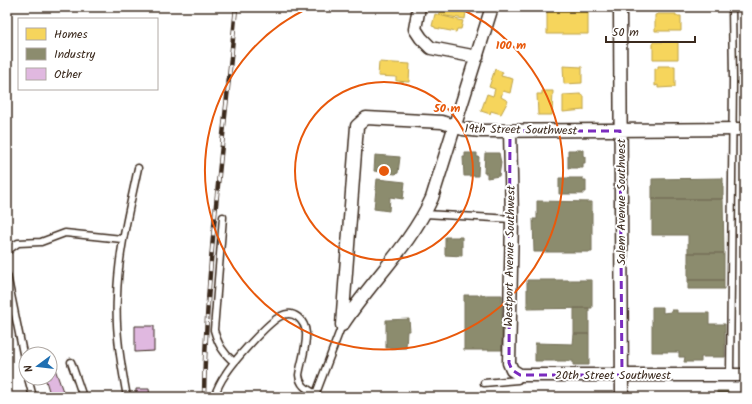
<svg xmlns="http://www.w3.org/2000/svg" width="752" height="404" font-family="Kalam,sans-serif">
<rect width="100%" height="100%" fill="#fff"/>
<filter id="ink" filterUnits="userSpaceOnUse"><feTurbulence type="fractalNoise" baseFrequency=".025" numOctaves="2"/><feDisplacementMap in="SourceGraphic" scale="8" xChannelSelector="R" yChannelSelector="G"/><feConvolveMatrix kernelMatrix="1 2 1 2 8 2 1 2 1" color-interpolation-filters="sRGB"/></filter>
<g filter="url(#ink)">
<path fill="#f6d55c" stroke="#bea249" d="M440,7h8l18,5 -1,7 -26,-4z
M448,7h17l-3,3z
M657,7h20v1h-20z
M547,10h41v24h-41z
M435,14l28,7 -2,8h-4l-1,3 -21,-4v-1l-3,-1z
M658,14h18v2h5v15h-26v-16z
M653,42h25v17h-25z
M379,62l31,2 -1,18 -13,-1v-4l-18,-1z
M563,66l19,1v16l-18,1z
M658,66h17v21l-17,1v-3l-3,1v-18l3,1z
M495,69l8,3 -2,4 12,3 -3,14 -7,-2 -2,6 7,4 -7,13 -10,-3 -1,3 -9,-3 6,-17 6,2 2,-7 -6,-2z
M542,91h11l-1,24h-14l-1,-21h5z
M580,94l4,2v14l-21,2v-17z"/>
<path fill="#8c8c6e" stroke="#746f56" d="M568,150h15v6h2v7h-2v5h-15z
M465,153h12v4h2l-1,19h-14l-1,-19h2z
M485,153h14l2,10 -2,13 -12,2v-5h-3z
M375,155l25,2 -2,16 -3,1 -21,-3z
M559,178h24v2h3v12h-3v2h-24z
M723,178v21h-71v-20z
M377,179l28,3 -2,17 -13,-2 -1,14 -15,-2z
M652,199h71l1,54h-36v-18h-36z
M537,201l55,1v50h-58l-1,-33h4z
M445,237h17v19l-17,-1z
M688,253h36v27h-36z
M527,280h65v28l-65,1z
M688,280h36v9h-36z
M464,295h38v55h-38z
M652,307h11v6l8,-1v-2h6v3h32v11h16v33h-24v5h-17l1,-5h-6v-5h-27z
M574,308h15v26h-15z
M409,319l1,12h-3l-1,17h-20v-28z
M574,334h15v31h-16v-4h-38v-18l38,1z
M717,391h11v6h-11z
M554,395h34l-1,2h-33z"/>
<path fill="#e0b8e0" stroke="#3b2a1e" d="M135,326h19v25l-19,1z
M50,355l15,42h-14l-6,-19h5z
M136,389h13l1,8h-14z"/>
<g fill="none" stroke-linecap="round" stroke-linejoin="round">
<g stroke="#3b2a1e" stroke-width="9">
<path id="service" d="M425,214l87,5
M223,217l-9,113c4,14 9,23 20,32
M7,251l11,-8 23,-1 24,-9 57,6
M7,275l19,93
M71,362l12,35
M730,375l3,-295 -1,-73
M28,378l5,19
M484,383l34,-3 2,-5
M315,396l27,-71
M127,397c-6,-33 -12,-66 -10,-100 1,-44 12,-86 21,-129
M214,397c3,-8 6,-15 11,-22 8,-13 43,-53 56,-59 13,-7 24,5 25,17 1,13 -5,29 -7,42 1,11 8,14 17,19"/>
</g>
<g stroke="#3b2a1e" stroke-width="15">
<path id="minor" d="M419,7l-4,22 6,9 10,10 46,9
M620,7l2,390
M510,131l2,88 -3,144 3,7 8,5h225
M343,324c28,-43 67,-78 89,-126l60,-191
M342,325l15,-199 9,-8 76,4 21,7 18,2 264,-2"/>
</g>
<use href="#service" stroke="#fff" stroke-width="6"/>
<use href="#minor" stroke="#fff" stroke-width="12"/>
<g stroke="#3b2a1e" stroke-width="4.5">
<path id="rail" d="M204,397c2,-130 20,-260 32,-390"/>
</g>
<use href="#rail" stroke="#fff" stroke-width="3" stroke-dasharray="9" stroke-linecap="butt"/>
</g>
</g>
<path fill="none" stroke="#7b2cbf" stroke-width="3" stroke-dasharray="8 5" stroke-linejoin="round" d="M510,131h110l2,244h-102l-8,-5 -3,-7z"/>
<g fill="none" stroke="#e8590c" stroke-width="2">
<circle cx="384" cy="171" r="89"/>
<path d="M457 7A179 179 0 1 1 311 7"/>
</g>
<g text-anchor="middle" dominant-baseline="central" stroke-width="4" stroke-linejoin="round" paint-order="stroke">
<g font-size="12" fill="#3b2a1e" stroke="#fff">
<text transform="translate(521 130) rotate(1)">19th Street Southwest</text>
<text transform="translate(621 202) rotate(-90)">Salem Avenue Southwest</text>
<text transform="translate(510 256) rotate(-89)">Westport Avenue Southwest</text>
<text x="613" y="375">20th Street Southwest</text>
</g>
</g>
<circle cx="384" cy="171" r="6" fill="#e8590c" stroke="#fff" stroke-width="2"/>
<g font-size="12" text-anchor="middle" font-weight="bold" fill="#e8590c" stroke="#fff" stroke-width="4" stroke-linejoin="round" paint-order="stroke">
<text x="511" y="49">100 m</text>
<text x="447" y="112">50 m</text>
</g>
<rect width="752" height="404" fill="none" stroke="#fff" stroke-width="24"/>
<rect x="12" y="12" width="728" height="380" fill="none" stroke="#3b2a1e" stroke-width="1.5" filter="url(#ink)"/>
<rect x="18" y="18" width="140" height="72" fill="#ffffff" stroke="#b1aaa5"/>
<rect x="26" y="28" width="20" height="12" fill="#f6d55c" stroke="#b1aaa5"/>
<text x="54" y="38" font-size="12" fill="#3b2a1e">Homes</text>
<rect x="26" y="48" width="20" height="12" fill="#8c8c6e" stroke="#b1aaa5"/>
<text x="54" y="58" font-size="12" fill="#3b2a1e">Industry</text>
<rect x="26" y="68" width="20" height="12" fill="#e0b8e0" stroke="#b1aaa5"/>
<text x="54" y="78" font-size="12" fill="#3b2a1e">Other</text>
<g transform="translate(38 366) rotate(255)"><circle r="19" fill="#ffffff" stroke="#b1aaa5"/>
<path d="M0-3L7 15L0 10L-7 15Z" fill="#1f6fb2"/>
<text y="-6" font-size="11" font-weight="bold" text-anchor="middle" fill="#3b2a1e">N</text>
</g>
<path d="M606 36v6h89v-6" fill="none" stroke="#3b2a1e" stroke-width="2"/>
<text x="612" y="36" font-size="12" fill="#3b2a1e" stroke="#ffffff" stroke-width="3" paint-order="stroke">50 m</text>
</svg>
